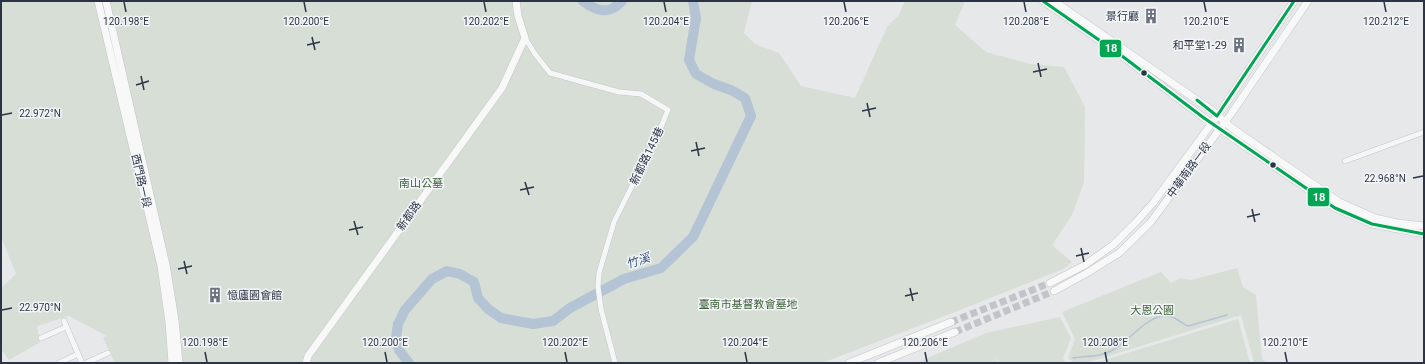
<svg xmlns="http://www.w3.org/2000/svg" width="1425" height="364" font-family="Roboto,'Noto Sans TC',sans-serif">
<rect width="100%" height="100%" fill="#e6e8ea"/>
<path fill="#d6ded6" d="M1,1h751l-8,32 11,11 24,9 22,33 54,12 32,-71 12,-12 6,-14h60l-10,24 31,27 44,12 34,3 21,40 -1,75 -12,33 -20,30 20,17 -9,7 -103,41 -138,53h-707l-12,-25 4,-2 -38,-20 -32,10 3,16 -31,18 -8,-11v-61l15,-14 -15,-38z
M1237,268l6,19 13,8 6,64 6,4h-14l-13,-48 -155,48h-12l-6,-5 7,-19 -13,-27 99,-40 10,11 9,-5 11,2z
M1060,317l11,21 -8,20 3,5h-67l-5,-10 4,10h-82l70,-30z
M1238,319l12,44h-155z"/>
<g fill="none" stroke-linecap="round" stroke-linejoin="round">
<path stroke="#b4c4d5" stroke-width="1.5" d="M1073,358c13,-2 28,-1 40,-8 17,-9 37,-40 59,-33 6,2 11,7 16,9l39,-11"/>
<path stroke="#b4c4d5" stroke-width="10" d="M583,1c7,6 19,12 28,8 4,-1 8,-5 11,-8
M409,363l-10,-13 -3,-12 2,-14 7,-14 27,-31 15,-8 13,3 14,8 4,16 10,11 13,9 32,6 20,-3 17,-13 54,-29 37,-11 32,-31 58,-121 -6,-18 -14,-8 -17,-6 -18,-10 -7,-14 7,-42 -3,-17"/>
<path stroke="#c1c4c9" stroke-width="7" stroke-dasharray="7 3.5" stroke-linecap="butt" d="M951,322l99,-39
M955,332l99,-41"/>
<g stroke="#c4c6c8" stroke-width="6">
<path id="street" d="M525,38l10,16 15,19 69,19 22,2 27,16 -9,22 -45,90 -15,51 -1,14 3,22 14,54
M1345,161l79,-29
M64,321l18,42
M41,338l25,-11
M59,363l19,-9
M86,363l22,-10"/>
</g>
<g stroke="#c4c6c8" stroke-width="8">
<path id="secondary" d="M98,1l63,265 8,56 3,41
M106,1l60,264 9,55 4,43
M1043,1l79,55 82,62 131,90 37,16 52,10
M1054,1l156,108 22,19 107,74 36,16 22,5 27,3
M1050,283l35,-18 28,-20 24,-24 16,-18 70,-95 71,-107
M1054,291l33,-18 32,-20 31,-30 81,-109 77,-113
M306,363l2,-7 194,-268 23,-50 -7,-22 -2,-15
M849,363l102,-41
M878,363l77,-31"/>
</g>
<use href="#street" stroke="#f5f6f7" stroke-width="5"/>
<use href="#secondary" stroke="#f8f8f8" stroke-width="7"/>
<g stroke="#f4f6f9" stroke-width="6">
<path id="bus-1" d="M1043,1l79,55 82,62 131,90 37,16 52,10
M1197,100l20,16 77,-115"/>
</g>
<use href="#bus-1" stroke="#00a651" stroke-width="3"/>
</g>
<path fill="none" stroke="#2b3445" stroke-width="1.5" d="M124,2l2,10M304,2l2,10M484,2l2,10M664,2l2,10M844,2l2,10M1024,2l2,10M1204,2l2,10M1384,2l2,10M312,37l3,13M307,45l13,-3M1038,63l3,14M1033,72l14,-3M141,76l3,14M136,85l13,-4M867,103l3,14M862,111l14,-3M2,115l10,-2M696,142l3,14M691,151l14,-3M1413,178l10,-2M525,182l4,13M520,190l14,-3M1252,209l3,13M1247,217l13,-3M354,221l4,14M349,230l14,-3M1081,248l3,14M1076,256l13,-3M184,261l3,13M178,269l14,-3M910,288l3,13M905,296l13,-3M2,310l10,-2M205,352l2,10M385,352l2,10M565,352l2,10M745,352l2,10M925,352l2,10M1105,352l2,10M1285,352l2,10"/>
<defs>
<g id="building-bare" transform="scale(1.2)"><path d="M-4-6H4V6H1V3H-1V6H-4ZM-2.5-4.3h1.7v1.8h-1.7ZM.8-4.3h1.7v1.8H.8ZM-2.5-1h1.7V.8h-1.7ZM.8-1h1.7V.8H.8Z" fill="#6c737f" stroke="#f4f6f9" stroke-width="2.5" paint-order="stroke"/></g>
</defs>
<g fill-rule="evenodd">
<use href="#building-bare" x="1151" y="16"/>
<use href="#building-bare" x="1239" y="45"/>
<use href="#building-bare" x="215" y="295"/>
</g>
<g fill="#2b3445" stroke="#f4f6f9" stroke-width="1.5">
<circle cx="1144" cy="73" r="3.5"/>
<circle cx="1273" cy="165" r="3.5"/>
</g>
<g text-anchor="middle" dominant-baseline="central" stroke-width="3" stroke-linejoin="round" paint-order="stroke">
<g font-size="11" fill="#2b3445" stroke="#f4f6f9" text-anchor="end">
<text x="1139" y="16">景行廳</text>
<text x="1227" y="45">和平堂1-29</text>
<text x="227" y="295" text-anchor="start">憶廬園會館</text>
</g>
<g font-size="11" fill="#2b3445" stroke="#f4f6f9">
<text transform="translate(647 156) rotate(-64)">新都路145巷</text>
<text transform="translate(1189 170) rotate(-54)">中華南路一段</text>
<text transform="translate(141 181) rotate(77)">西門路一段</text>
<text transform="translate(409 216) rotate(-54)">新都路</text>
</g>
<g font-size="11" fill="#3f6138" stroke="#f4f6f9">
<text x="421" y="183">南山公墓</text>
<text x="748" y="304">臺南市基督教會墓地</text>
<text x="1152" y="310">大恩公園</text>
</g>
<g font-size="12" font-style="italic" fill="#34527a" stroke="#f4f6f9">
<text transform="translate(638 261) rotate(-18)">竹溪</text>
</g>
</g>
<g font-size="10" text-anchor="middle" fill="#2b3445" stroke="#f4f6f9" stroke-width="3" stroke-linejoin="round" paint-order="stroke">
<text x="126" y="25">120.198°E</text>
<text x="306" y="25">120.200°E</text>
<text x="486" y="25">120.202°E</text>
<text x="666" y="25">120.204°E</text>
<text x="846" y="25">120.206°E</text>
<text x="1026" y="25">120.208°E</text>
<text x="1206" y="25">120.210°E</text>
<text x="1386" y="25">120.212°E</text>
<text x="40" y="117">22.972°N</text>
<text x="1385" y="182">22.968°N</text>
<text x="40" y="311">22.970°N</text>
<text x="205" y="346">120.198°E</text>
<text x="385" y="346">120.200°E</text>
<text x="565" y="346">120.202°E</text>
<text x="745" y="346">120.204°E</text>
<text x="925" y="346">120.206°E</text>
<text x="1105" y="346">120.208°E</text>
<text x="1285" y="346">120.210°E</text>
</g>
<g stroke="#f4f6f9" stroke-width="1.5">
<rect x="1099" y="39" width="23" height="19" rx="4" fill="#00a651"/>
<rect x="1307" y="187" width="23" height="20" rx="4" fill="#00a651"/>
</g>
<g font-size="11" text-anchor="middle" font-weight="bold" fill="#fff">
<text x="1111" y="52">18</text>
<text x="1319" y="201">18</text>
</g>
<rect width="1425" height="364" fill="none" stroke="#2b3445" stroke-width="4"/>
</svg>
